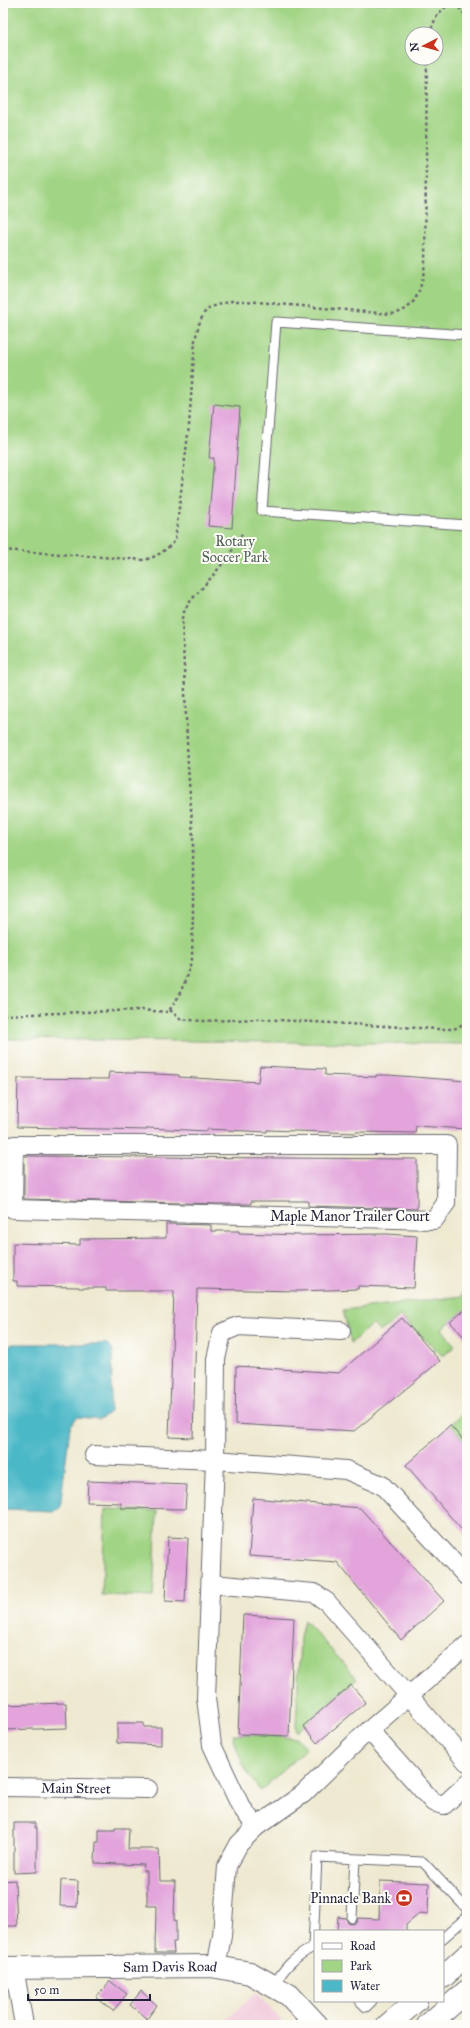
<svg xmlns="http://www.w3.org/2000/svg" width="470" height="2028" font-family="'IM FELL Great Primer',serif">
<rect width="100%" height="100%" fill="#fdfcf7"/>
<filter id="ink" filterUnits="userSpaceOnUse"><feTurbulence type="fractalNoise" baseFrequency=".025" numOctaves="2"/><feDisplacementMap in="SourceGraphic" scale="8" xChannelSelector="R" yChannelSelector="G"/><feConvolveMatrix kernelMatrix="1 2 1 2 8 2 1 2 1" color-interpolation-filters="sRGB"/></filter>
<filter id="wash" filterUnits="userSpaceOnUse"><feTurbulence type="fractalNoise" baseFrequency=".012" numOctaves="4" result="noise"/><feDisplacementMap in="SourceGraphic" scale="16" xChannelSelector="R" yChannelSelector="G"/><feGaussianBlur stdDeviation="0.9" result="paint"/><feColorMatrix in="noise" values="0 0 0 0 0 0 0 0 0 0 0 0 0 0 0 0 0 1.4 0 .05"/><feComposite in="paint" operator="in"/></filter>
<g filter="url(#wash)">
<rect width="100%" height="100%" fill="#eee9d0"/>
<path fill="#f3cfdf" d="M256,1993l29,32h-65z"/>
<path fill="#a1d484" stroke="#627b60" fill-rule="evenodd" d="M3,3h464v1041l-464,-5zM412,34h24v24h-24z
M467,1262v46l-25,21 13,17 -12,10 -43,-40 -20,16 -8,-8 -21,19 -8,-33 120,-14z
M461,1415l6,7v23l-17,-20z
M105,1509l52,2 -4,86 -51,-2z
M304,1620l53,58 -60,54 -1,-3 4,-92z
M233,1734l64,4 9,11 -46,42c-13,-17 -23,-36 -27,-57z"/>
<path fill="#4cb8c7" stroke="#376d81" d="M13,1344h95l5,7 -3,61 -10,7 -23,-2 -7,10 -10,81 -6,3 -51,-2v-159l3,-3z"/>
<g id="blocks">
<path fill="#e2a4db" d="M214,404l26,3 -8,121 -24,-2 6,-68h-5z
M260,1066l65,3v6l51,2v-2h12l79,6v48l-51,-3 -1,7 -59,-1v1l-89,-3v2l-60,-3v2l-60,-3v2l-130,-3 1,-49 90,1 1,-7 70,3v2l79,5z
M24,1156l393,3v50l-109,-3v-5h-57v3h-33l-194,-5z
M166,1224l45,1v6h28v2l59,2 89,-1 30,2 -3,52 -56,-2v3l-60,2 -101,-2 -4,149 -24,-1 5,-146h-68v-3h-27v-1l-62,-1v-5h-4v-38l67,2v-6l86,-1z
M467,1308v32l-17,-18z
M402,1318l38,43 -86,70 -119,-7 1,-58 103,7z
M450,1425l17,20v91l-61,-71z
M88,1481l99,4 -2,24 -64,-1v-5l-34,-1z
M253,1498l107,10 84,93 -43,39 -64,-78 -88,-6z
M168,1537l20,1 -3,64 -20,-1z
M243,1615l51,3 -5,118 -51,-2z
M351,1685l15,17 -49,41 -14,-17z
M66,1703l1,25 -64,2v-25z
M117,1723h27v4h17v18l-44,-2z
M14,1823h21v5h2v44l-23,1z
M115,1828h14l-1,21h31l1,32h15l-1,40h2v21h-3l1,11h-19l1,-47h-9v-35h-4l1,-6 -49,-2 1,-21h3v-12h16z
M15,1880l2,46h-14v-45z
M61,1880l17,1 -1,26 -17,-1z
M380,1881l49,2 -1,31 -8,-1 -14,12v6h-69l1,-14 8,1 2,5 4,1 5,-2 1,-4 21,1z
M110,1981l17,13 -14,17 -17,-14z
M141,1991l16,14 -10,14 -17,-14z"/>
</g>
</g>
<g filter="url(#ink)">
<use href="#blocks" fill-opacity="0" stroke="#69686f" stroke-width="1"/>
<g fill="none" stroke-linecap="round" stroke-linejoin="round">
<g stroke="#69686f" stroke-width="11">
<path id="lane" d="M467,335l-191,-13 -14,189 205,14
M352,1918l3,-59
M443,1938l24,-21
M273,1986c12,-19 20,-28 40,-39l4,-90 106,5 44,47
M360,2001l6,6 6,-6"/>
</g>
<g stroke="#69686f" stroke-width="20">
<g id="street">
<path d="M14,1145h433l-1,58 -12,17 -421,-11z"/>
<path d="M341,1331l-103,-5 -16,7 -6,26 -1,101 -9,238 6,47 28,60 16,22 47,-33 55,-54 109,-95"/>
<path d="M94,1455l121,5 131,10 36,15 85,92"/>
<path d="M211,1584l103,9 13,9 140,160"/>
<path d="M369,1730l64,72 11,3 23,-21"/>
<path id="s1" d="M3,1787l145,2"/>
<path d="M14,1967l10,58"/>
<path d="M216,1967l6,-31 5,-70 12,-22 17,-17"/>
</g>
</g>
<g stroke="#69686f" stroke-width="24">
<g id="secondary">
<path id="s2" d="M3,1968l208,-2 39,7 39,22 28,30"/>
</g>
</g>
<g stroke="#69686f" stroke-width="24">
<path id="primary" d="M443,1977l24,-22
M388,2025l28,-24
M428,2025l39,-34"/>
</g>
<path stroke="#69686f" stroke-width="2.5" stroke-dasharray="3 3" stroke-linecap="butt" d="M455,3l12,14
M429,34l8,-19 13,-12
M3,550l141,10c13,-3 22,-10 31,-19l14,-115 6,-86 4,-16 5,-11 7,-6 21,-6h14l144,13c27,-2 32,-28 35,-51l2,-205
M170,1010l10,9 23,2 56,-2 179,10h16l13,-7
M3,1015l137,-5 28,2 8,-11 8,-17 8,-25 1,-48v-75l-5,-69 -6,-149c4,-14 11,-20 20,-30 15,-17 31,-36 41,-56"/>
<use href="#lane" stroke="#fff" stroke-width="9"/>
<use href="#street" stroke="#fff" stroke-width="18"/>
<use href="#secondary" stroke="#fff" stroke-width="22"/>
<use href="#primary" stroke="#fff" stroke-width="22"/>
</g>
</g>
<defs>
<g id="bank-disc" transform="scale(0.9)"><circle r="9.5" fill="#c8321e" stroke="#fdfcf7"/><path d="M-6-4H6V4H-6ZM0-2.3a2.3 2.3 0 1 0 0 4.6a2.3 2.3 0 1 0 0-4.6Z" fill="#fff"/></g>
</defs>
<g fill-rule="evenodd">
<use href="#bank-disc" x="404" y="1898"/>
</g>
<g text-anchor="middle" dominant-baseline="central" stroke-width="4" stroke-linejoin="round" paint-order="stroke">
<g font-size="14" fill="#4e6055" stroke="#fdfcf7">
<text x="235" y="541">Rotary<tspan x="235" dy="16">Soccer Park</tspan></text>
</g>
<g font-size="14" fill="#22223b" stroke="#fdfcf7">
<text x="350" y="1216">Maple Manor Trailer Court</text>
<text stroke="none"><textPath href="#s1" startOffset="73">Main Street</textPath></text>
<text stroke="none"><textPath href="#s2" startOffset="167">Sam Davis Road</textPath></text>
</g>
<g font-size="14" fill="#22223b" stroke="#fdfcf7" text-anchor="end">
<text x="391" y="1898">Pinnacle Bank</text>
</g>
</g>
<rect width="470" height="2028" fill="none" stroke="#fdfcf7" stroke-width="16"/>
<rect x="314" y="1930" width="130" height="72" fill="#fdfcf7" stroke="#a5a5ac"/>
<rect x="322" y="1943" width="20" height="6" fill="#ffffff" stroke="#a5a5ac"/>
<text x="350" y="1950" font-size="12" fill="#22223b">Road</text>
<rect x="322" y="1960" width="20" height="12" fill="#a1d484" stroke="#a5a5ac"/>
<text x="350" y="1970" font-size="12" fill="#22223b">Park</text>
<rect x="322" y="1980" width="20" height="12" fill="#4cb8c7" stroke="#a5a5ac"/>
<text x="350" y="1990" font-size="12" fill="#22223b">Water</text>
<g transform="translate(424 46) rotate(264)"><circle r="19" fill="#fdfcf7" stroke="#a5a5ac"/>
<path d="M0-3L7 15L0 10L-7 15Z" fill="#c8321e"/>
<text y="-6" font-size="11" font-weight="bold" text-anchor="middle" fill="#22223b">N</text>
</g>
<path d="M28 1994v6h122v-6" fill="none" stroke="#22223b" stroke-width="2"/>
<text x="34" y="1994" font-size="12" fill="#22223b" stroke="#fdfcf7" stroke-width="3" paint-order="stroke">50 m</text>
</svg>
